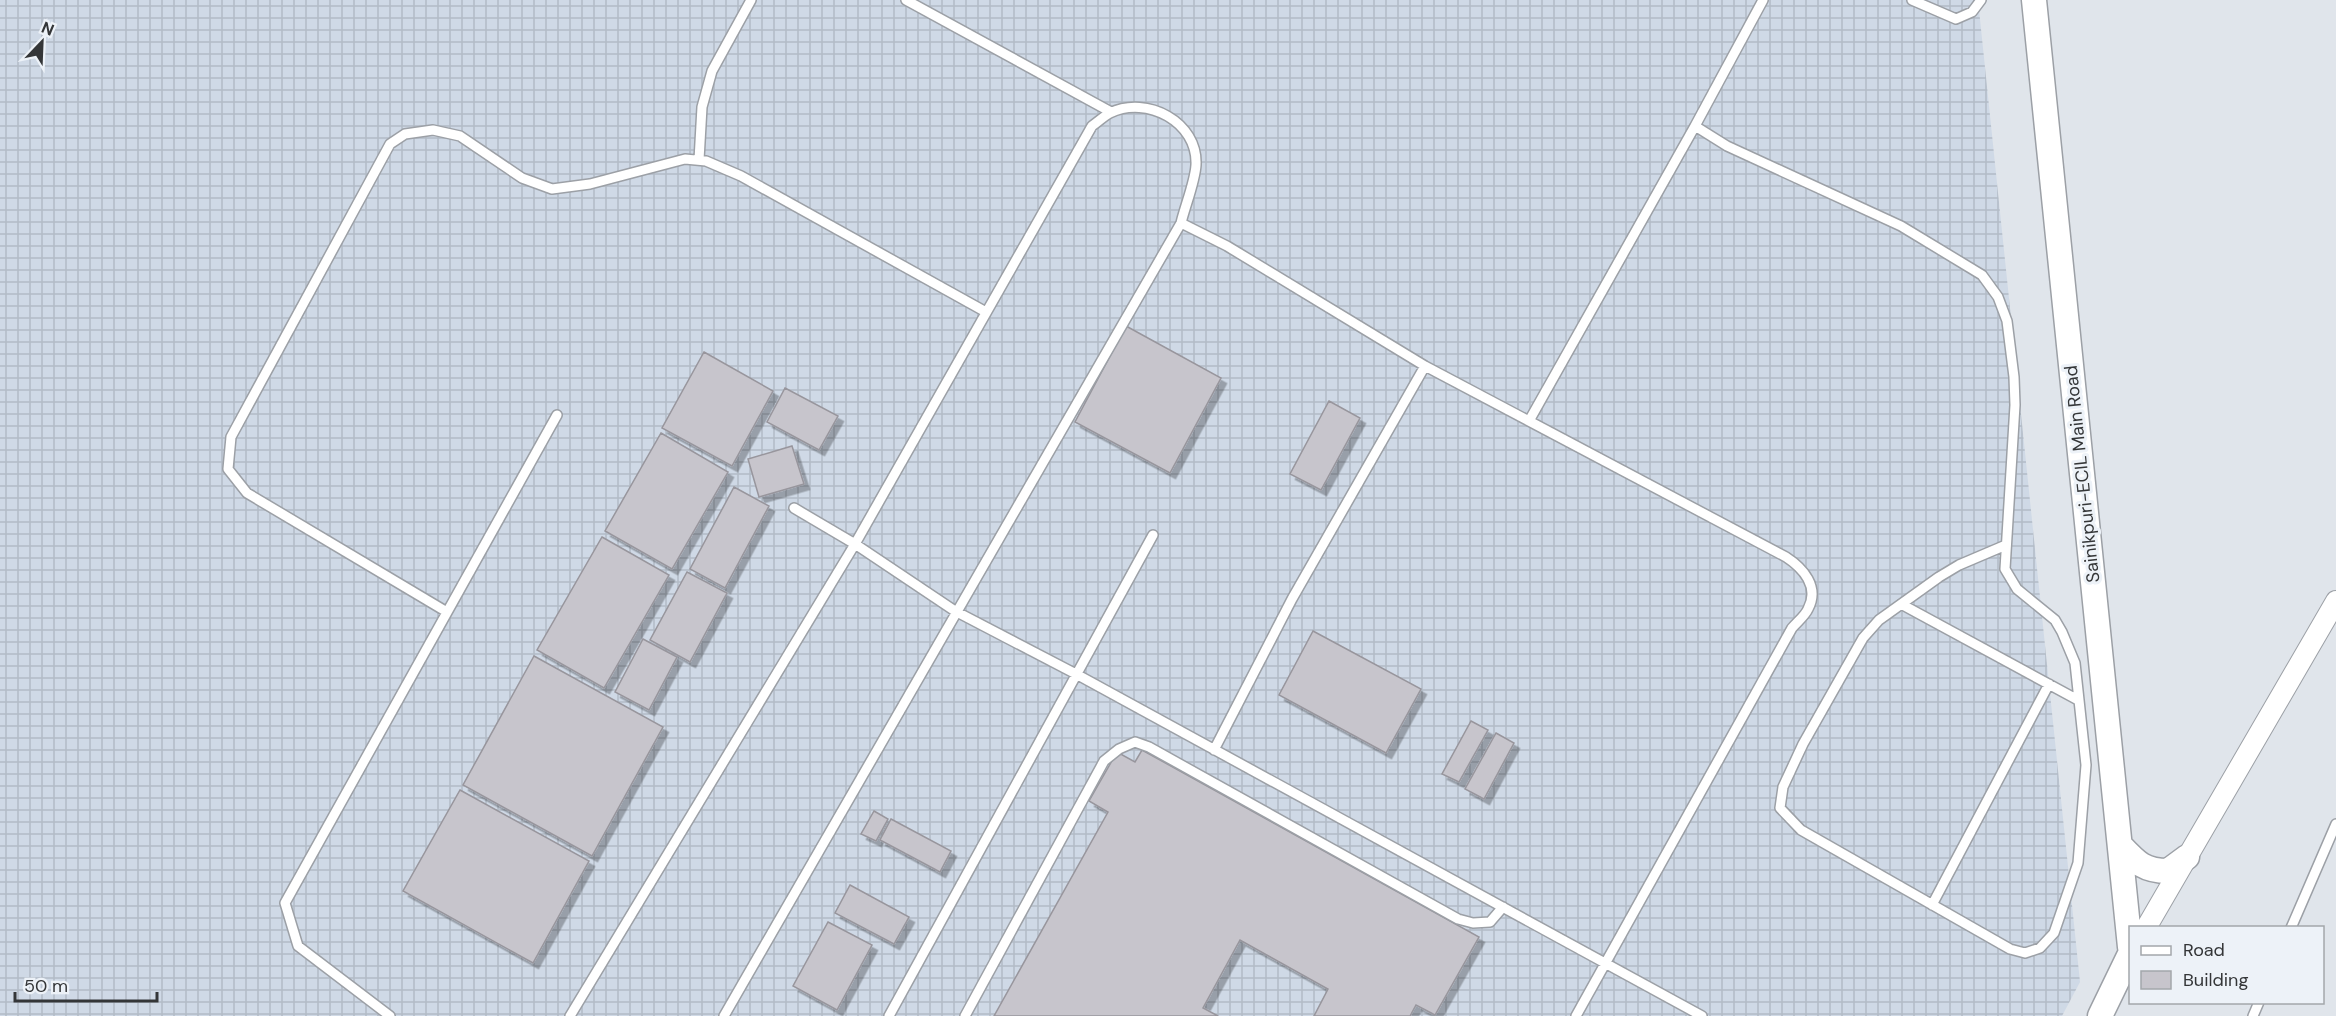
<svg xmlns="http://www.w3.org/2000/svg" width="2336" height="1016" font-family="'DM Sans',sans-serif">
<defs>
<pattern id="industrial-grid" width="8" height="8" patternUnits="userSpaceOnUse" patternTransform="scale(1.5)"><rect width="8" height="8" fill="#cfd9e6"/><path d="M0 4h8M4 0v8" fill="none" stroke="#b2bbc6"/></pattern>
<filter id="shadow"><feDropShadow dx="5.5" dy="5.5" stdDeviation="0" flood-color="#0004"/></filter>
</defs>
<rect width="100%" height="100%" fill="#e0e5eb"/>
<path fill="url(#industrial-grid)" d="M0,0h1978l102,982 -18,34h-2062z"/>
<path fill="#c7c5cc" stroke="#98969d" stroke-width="1.5" filter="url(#shadow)" d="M1126,326l95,52 -51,95 -95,-51z
M704,352l69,39 -41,75 -70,-38z
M785,388l53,28 -19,34 -52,-28z
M1329,401l31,17 -39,72 -31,-16z
M661,433l67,39 -56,97 -67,-38z
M792,446l12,38 -45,13 -11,-38z
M734,487l35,19 -44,82 -35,-19z
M602,537l67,38 -65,113 -67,-38z
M687,572l40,21 -37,69 -40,-22z
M1313,631l108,58 -35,64 -107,-58z
M643,639l34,18 -28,53 -34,-18z
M534,656l129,71 -71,129 -129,-71z
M1471,721l17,9 -29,52 -17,-8z
M1496,733l18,10 -30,56 -19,-10z
M1142,750l337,187 -44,78 -19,-10 -6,11h-96l14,-27 -88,-49 -37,68 15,8h-224l114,-204 -19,-11 28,-49 18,10z
M460,790l129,71 -56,102 -130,-72z
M874,811l14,8 -12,22 -15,-7z
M891,819l60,32 -11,21 -60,-32z
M850,885l59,32 -15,27 -59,-31z
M828,922l44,23 -35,65 -44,-24z"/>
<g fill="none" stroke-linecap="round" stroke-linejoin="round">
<g stroke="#9ca0a6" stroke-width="12">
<path id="service" d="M906,0l205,112
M1763,0l-68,126 32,20 174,80 81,49 16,22 9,24 7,56 1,28 -10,164 12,20 38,31 7,12 13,31 11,102 -8,98 -24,70 -14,15 -15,5 -15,-4 -209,-119 -21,-22 3,-21 20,-43 60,-106 16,-18 60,-43 20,-12 47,-20
M1912,0l44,19 16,-7 9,-12
M699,160l3,-53 10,-36 39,-71
M1529,421l166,-295
M794,508l61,36 100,67 121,63 626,342
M1901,604l177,96
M447,612l-200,-119 -19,-24 3,-32 159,-293 15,-10 28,-4 27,6 62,42 30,11 38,-5 95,-25 21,2 35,15 245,136
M1214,750l78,-151 133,-233
M1932,905l117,-221
M2291,928l45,-104
M390,1016l-92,-70 -13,-43 272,-488
M570,1016l285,-472 237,-418c6,-4 12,-10 18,-13 37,-18 88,9 86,52 -1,17 -11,41 -15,58
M724,1016l457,-793 46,23 198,120 361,191c17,11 34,30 22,52 -3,7 -11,13 -16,19l-216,388
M889,1016l264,-481
M965,1016l139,-255 15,-12 16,-7 14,5 309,172 15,4 17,-1 13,-15
M2253,1016l6,-14"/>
</g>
<g stroke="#9ca0a6" stroke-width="22">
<path id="minor" d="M2146,928l190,-327"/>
</g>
<g stroke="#9ca0a6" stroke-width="27">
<path id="tertiary" d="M2034,0l96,947
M2120,845c17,18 24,26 48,26l19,-14
M2100,1016l30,-62"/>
</g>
<use href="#service" stroke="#fff" stroke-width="9"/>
<use href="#minor" stroke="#fff" stroke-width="20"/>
<use href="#tertiary" stroke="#fff" stroke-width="24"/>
</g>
<g text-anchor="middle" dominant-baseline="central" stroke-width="6" stroke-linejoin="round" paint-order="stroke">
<g font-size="18" fill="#343638" stroke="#edf2f8">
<text transform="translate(2082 474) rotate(-96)">Sainikpuri-ECIL Main Road</text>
</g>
</g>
<rect x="2129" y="926" width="195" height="78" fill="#edf2f8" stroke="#a3a7ab" stroke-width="1.5"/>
<rect x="2141" y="946" width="30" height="9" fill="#ffffff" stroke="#a3a7ab" stroke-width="1.5"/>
<text x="2183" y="956" font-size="18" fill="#343638">Road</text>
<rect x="2141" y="971" width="30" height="18" fill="#c7c5cc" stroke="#a3a7ab" stroke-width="1.5"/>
<text x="2183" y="986" font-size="18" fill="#343638">Building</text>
<g transform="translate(42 42) rotate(23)" stroke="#edf2f8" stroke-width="4.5" paint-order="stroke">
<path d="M0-4.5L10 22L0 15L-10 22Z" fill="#343638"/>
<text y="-9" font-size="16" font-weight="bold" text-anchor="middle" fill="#343638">N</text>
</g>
<path d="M15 992v9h142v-9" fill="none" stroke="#343638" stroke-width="3"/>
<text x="24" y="992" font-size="18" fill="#343638" stroke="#edf2f8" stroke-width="4.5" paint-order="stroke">50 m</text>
</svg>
